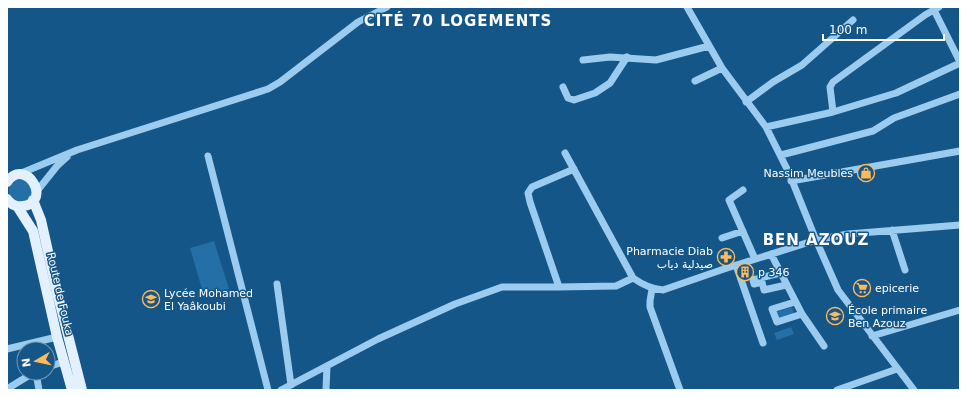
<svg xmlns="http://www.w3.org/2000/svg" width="967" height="397" font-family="'DejaVu Sans',Cairo,sans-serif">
<rect width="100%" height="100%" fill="#155688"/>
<path fill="#246fa5" d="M19,178l9,2 5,12 -4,8 -14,2 -6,-6v-10z
M214,241l15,48 -25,7 -14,-48z
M792,307l2,6 -2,2 -14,3 -2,-6z
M791,327l3,7 -17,6 -3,-7z"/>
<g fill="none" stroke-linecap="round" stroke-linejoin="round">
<path stroke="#9bccef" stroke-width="7" d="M687,7l35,61 44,59 23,46 27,67 22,50 76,100
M934,10l26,52
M583,60l27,-3 46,3 53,-14
M695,81l27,-13
M563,87l5,11 6,2 21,-7 15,-10 17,-26
M746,102l27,-20 29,-17 51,-45
M833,112l63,-19 64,-30
M766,127l67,-15 -3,-25 3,-5 92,-67 14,-8
M565,153l68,125
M781,155l92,-24 21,-13 66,-24
M208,156l60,234
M19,174l58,-24 191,-61 12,-7 78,-60 29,-15
M791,181l169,-30
M743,190l-14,10 26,59
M37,191l20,-25 10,-9
M892,230l13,40
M722,238l21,-7
M771,254l31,60 22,32
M736,265l27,78
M780,273l-27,7 1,4 8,-2 2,8 22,-5
M277,284l14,101
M559,287l-29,-85 -2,-9 4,-6 42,-18
M652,289l-2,12v6l30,83
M795,302l-23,7 5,13 25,-8
M872,336l88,-26
M7,349l50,-12
M48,367l15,-5
M36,373l3,17
M7,389l26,-16
M281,390l97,-51 77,-35 47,-17h57l57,-1 17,-8c10,7 18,11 30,12l61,-21 92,-29 32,-6 112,-9
M326,390l1,-24
M837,390l60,-21"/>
<path stroke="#e3f1ff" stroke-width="10" d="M7,182c19,-26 46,20 16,24 -6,1 -12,-1 -16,-7
M33,200l8,20 17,76 24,94
M17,206l16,25 24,106 15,53"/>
</g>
<defs>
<g id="shop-ring" transform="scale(0.9)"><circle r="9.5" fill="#155688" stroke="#ffb959" stroke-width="1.5"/><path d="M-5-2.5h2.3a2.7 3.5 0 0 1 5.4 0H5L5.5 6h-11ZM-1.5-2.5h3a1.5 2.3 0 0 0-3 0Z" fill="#ffb959"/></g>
<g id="pharmacy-ring" transform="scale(0.9)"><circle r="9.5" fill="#155688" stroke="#ffb959" stroke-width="1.5"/><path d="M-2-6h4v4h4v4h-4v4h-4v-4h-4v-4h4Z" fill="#ffb959"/></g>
<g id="building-ring" transform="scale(0.9)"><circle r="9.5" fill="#155688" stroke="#ffb959" stroke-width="1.5"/><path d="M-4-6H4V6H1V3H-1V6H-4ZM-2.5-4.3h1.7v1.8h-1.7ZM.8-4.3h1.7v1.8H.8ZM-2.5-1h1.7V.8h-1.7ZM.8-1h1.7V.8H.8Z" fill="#ffb959"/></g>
<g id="supermarket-ring" transform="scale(0.9)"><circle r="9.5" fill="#155688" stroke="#ffb959" stroke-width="1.5"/><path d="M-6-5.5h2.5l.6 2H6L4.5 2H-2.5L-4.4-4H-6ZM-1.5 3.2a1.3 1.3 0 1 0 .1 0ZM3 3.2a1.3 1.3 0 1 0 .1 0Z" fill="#ffb959"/></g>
<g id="school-ring" transform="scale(0.9)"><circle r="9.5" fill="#155688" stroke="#ffb959" stroke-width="1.5"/><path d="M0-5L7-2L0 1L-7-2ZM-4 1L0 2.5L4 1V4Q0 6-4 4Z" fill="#ffb959"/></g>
</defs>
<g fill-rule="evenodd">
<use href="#shop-ring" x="866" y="173"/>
<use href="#pharmacy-ring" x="726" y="257"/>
<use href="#building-ring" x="745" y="272"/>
<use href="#supermarket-ring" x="862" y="288"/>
<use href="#school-ring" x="151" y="299"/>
<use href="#school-ring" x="835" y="316"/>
</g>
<g text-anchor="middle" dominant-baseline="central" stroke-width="3" stroke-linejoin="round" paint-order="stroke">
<g font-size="11" fill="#fff" stroke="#155688" text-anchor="start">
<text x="853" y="173" text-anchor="end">Nassim Meubles</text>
<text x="713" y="251" text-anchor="end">Pharmacie Diab<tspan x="713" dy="13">صيدلية دياب</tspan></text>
<text x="758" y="272">p 346</text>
<text x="875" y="288">epicerie</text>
<text x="164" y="293">Lycée Mohamed<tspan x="164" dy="13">El Yaâkoubi</tspan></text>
<text x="848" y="310">École primaire<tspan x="848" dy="13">Ben Azouz</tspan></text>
</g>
<g font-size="11" fill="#fff" stroke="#155688">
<text transform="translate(60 294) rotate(77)">Route de Fouka</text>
</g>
<g font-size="15" font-weight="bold" letter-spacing="1" fill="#fff" stroke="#155688">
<text x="458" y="21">CITÉ 70 LOGEMENTS</text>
<text x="816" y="240">BEN AZOUZ</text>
</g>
</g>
<rect width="967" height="397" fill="none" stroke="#ffffff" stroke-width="16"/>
<g transform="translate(36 361) rotate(261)"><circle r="19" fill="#155688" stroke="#739ab8"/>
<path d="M0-3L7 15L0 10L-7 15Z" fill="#ffb959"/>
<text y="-6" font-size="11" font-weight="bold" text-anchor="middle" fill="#ffffff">N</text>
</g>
<path d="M823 34v6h121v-6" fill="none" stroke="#ffffff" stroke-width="2"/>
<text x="829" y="34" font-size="12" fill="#ffffff" stroke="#155688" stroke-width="3" paint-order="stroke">100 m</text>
</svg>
